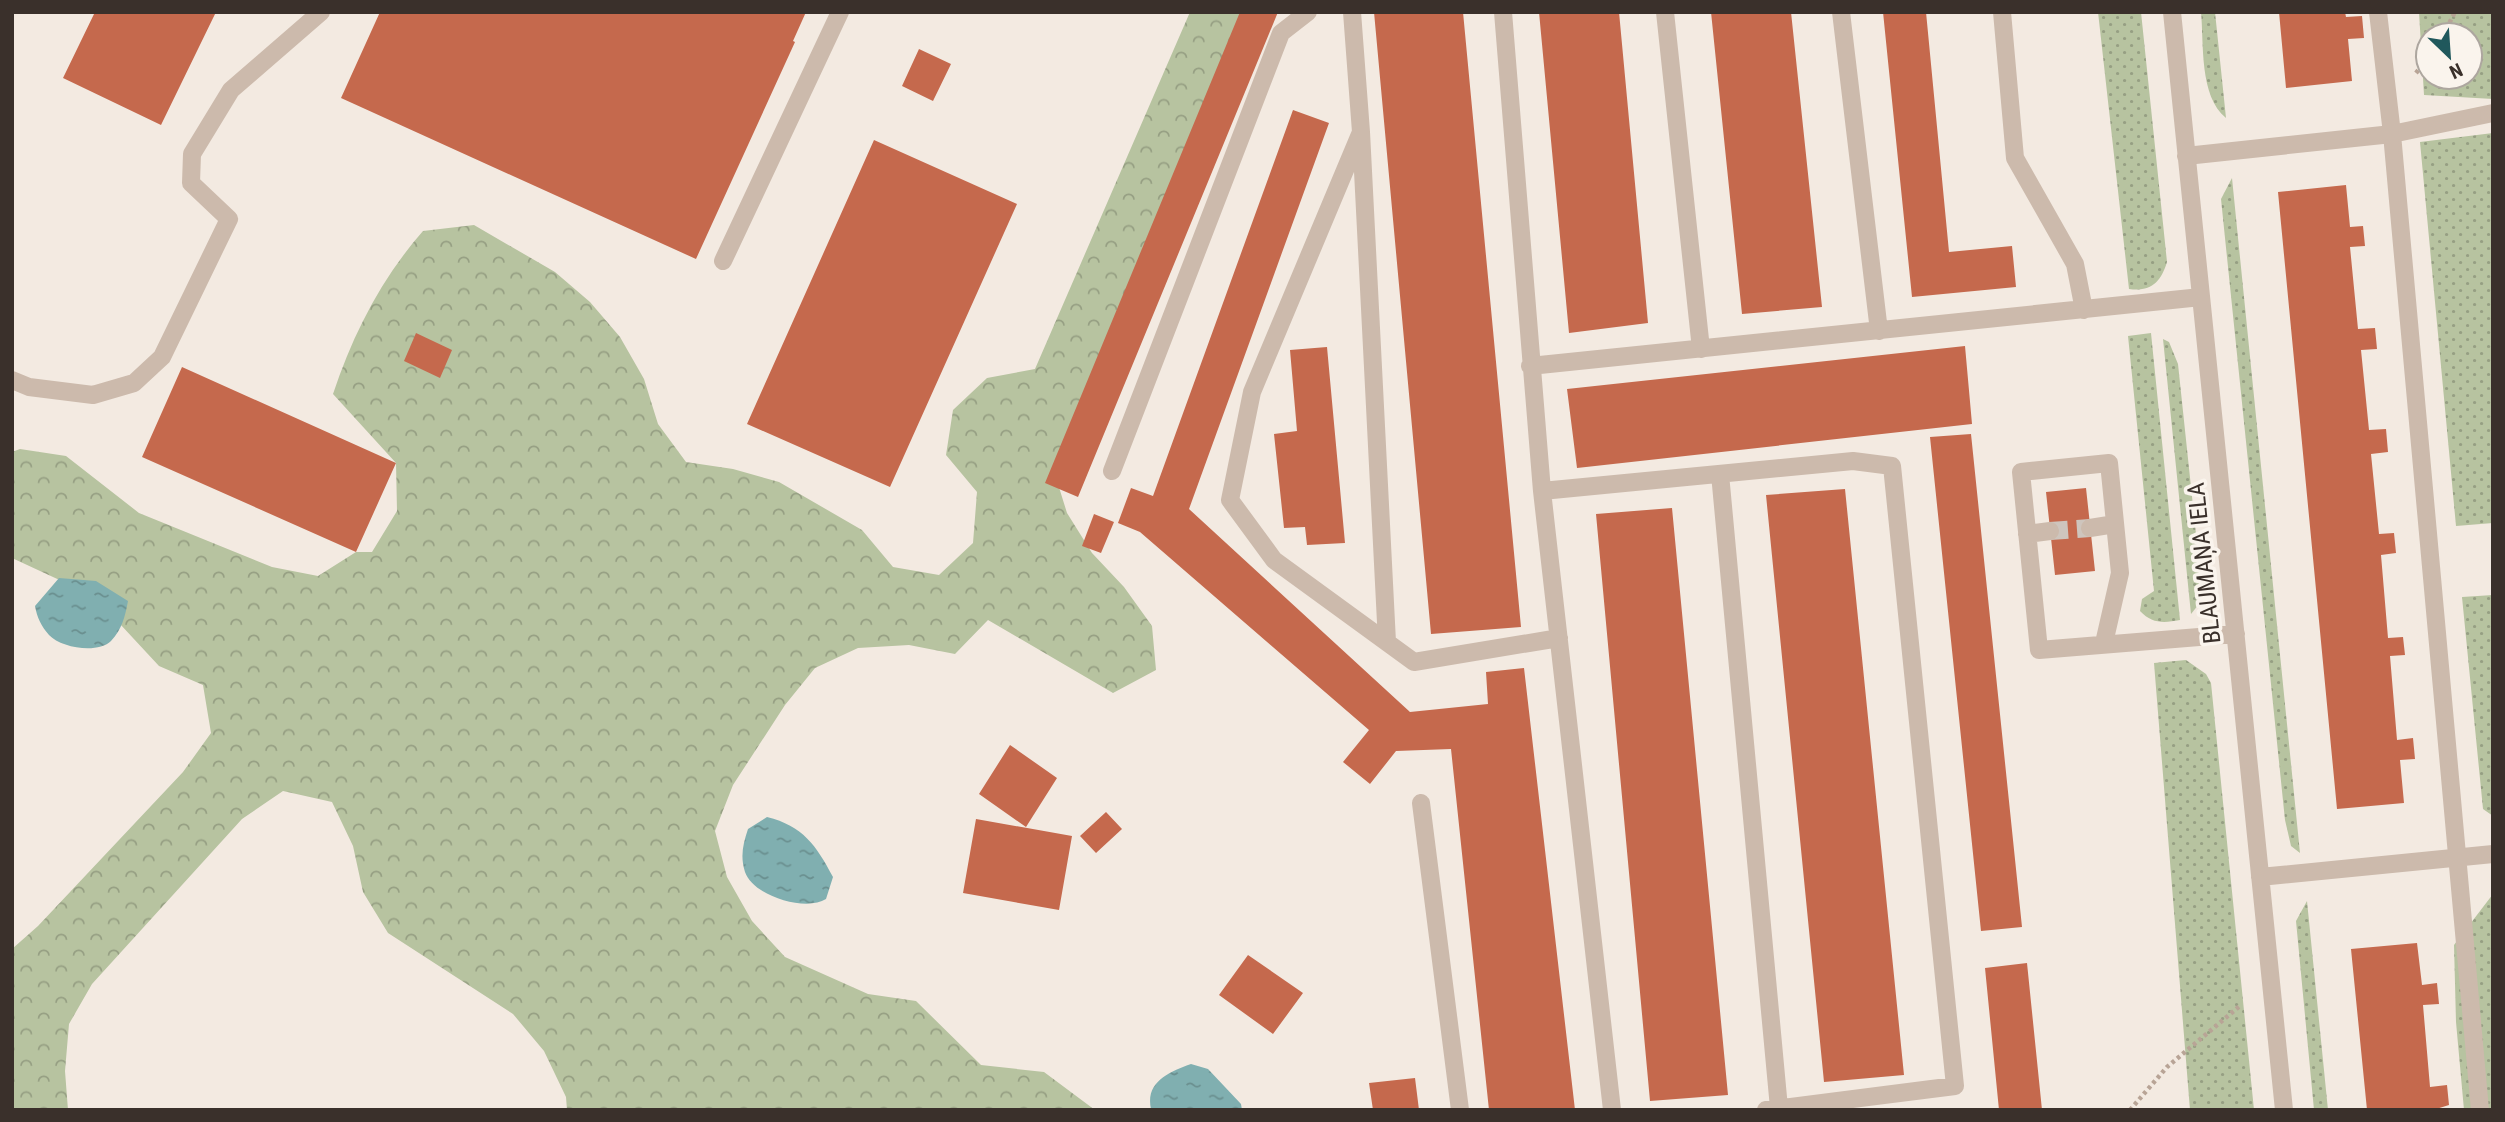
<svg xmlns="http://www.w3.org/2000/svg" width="2505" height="1122" font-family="'Roboto Condensed',sans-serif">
<defs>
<pattern id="grass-dots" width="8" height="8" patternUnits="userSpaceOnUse" patternTransform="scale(1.75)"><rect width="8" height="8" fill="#b7c3a0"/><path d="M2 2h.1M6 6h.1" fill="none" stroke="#969f83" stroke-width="1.8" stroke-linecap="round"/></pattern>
<pattern id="forest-crowns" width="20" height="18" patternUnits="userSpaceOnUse" patternTransform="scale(1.75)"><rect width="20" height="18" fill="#b7c3a0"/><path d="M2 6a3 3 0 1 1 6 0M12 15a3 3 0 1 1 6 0" fill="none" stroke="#969f83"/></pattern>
<pattern id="water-ripples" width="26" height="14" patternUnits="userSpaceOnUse" patternTransform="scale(1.75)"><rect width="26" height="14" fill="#80afb0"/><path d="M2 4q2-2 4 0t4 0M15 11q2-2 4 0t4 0" fill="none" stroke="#6a8f8f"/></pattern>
</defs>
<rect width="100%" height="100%" fill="#f3eae1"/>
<path fill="url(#grass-dots)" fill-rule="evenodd" d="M2098,12h43l26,250c-6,20 -16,30 -38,27z
M2201,12h14l11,106c-27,-22 -22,-74 -25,-106z
M2419,12h74v87l-69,-4zM2428,35h42v42h-42z
M2493,133v390l-37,3 -36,-384z
M2232,178l68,675 -9,-7 -6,-26 -64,-621z
M2151,333l29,287c-16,3 -28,4 -40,-9l2,-12 12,-8 -26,-255z
M2163,339l6,3 9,22 24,227 -3,13 -8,10z
M2493,595v221l-10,-7 -21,-212z
M2186,660l20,14 5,9 43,427h-64l-36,-447z
M2493,894v216h-29l-8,-88 -2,-77z
M2307,901l21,209h-14l-18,-189z"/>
<path fill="url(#forest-crowns)" d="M1190,12h60l-197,456 14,45 25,40 32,34 28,39 4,44 -43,23 -125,-73 -33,34 -46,-9 -51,3 -43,20 -30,37 -52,80 -18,46 12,46 25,44 33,36 83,37 48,7 65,64 63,7 51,38h-528l-1,-13 -22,-46 -31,-37 -125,-81 -25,-41 -10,-46 -21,-44 -49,-11 -41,28 -150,165 -23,40 -4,47 3,39h-56v-161l26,-23 145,-154 28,-39 -8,-48 -44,-19 -65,-70 -82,-38v-106l8,-3 46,7 73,57 133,54 46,9 38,-24h16l25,-41 -1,-48 -63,-69c20,-60 48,-115 90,-163l51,-6 81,47 35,30 30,35 24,42 14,45 28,38 47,7 46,13 83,48 31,37 46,8 34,-32 4,-51 -31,-37 7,-45 34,-32 48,-9z"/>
<path fill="url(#water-ripples)" d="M59,578l37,3 32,20c-3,16 -6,28 -17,40 -13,13 -50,7 -62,-6 -8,-9 -12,-18 -14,-29z
M767,817c36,9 49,28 66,60l-7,22c-20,13 -73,-3 -81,-27 -5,-16 -2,-28 3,-43z
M1191,1064l17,5 33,35 1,6 -91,-1c-6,-27 18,-37 40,-45z"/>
<path fill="#c5694d" d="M95,12h121l-55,113 -98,-47z
M380,12h426l-13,29 2,1 -99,217 -355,-161z
M1240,12h38l-200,485 -33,-14z
M1374,12h89l58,615 -90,7z
M1539,12h80l29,311 -79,10z
M1711,12h80l31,295 -80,7z
M1883,12h43l23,240 63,-6 4,41 -104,10z
M2279,12h66l1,5 16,-1 2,22 -16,1 4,42 -66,7z
M919,49l32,15 -18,37 -31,-15z
M1293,110l36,13 -140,386 221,203 78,-8 -2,-32 38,-4 51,442h-86l-38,-361 -55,2 -26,33 -27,-22 26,-32 -229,-198 -22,-9 13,-35 22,8z
M874,140l143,64 -127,283 -143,-63z
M2346,185l4,42 13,-1 2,20 -15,1 8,82 17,-1 2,21 -16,1 8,80 17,-1 2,23 -17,2 8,80 15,-1 2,20 -15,2 7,83 15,-1 2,18 -15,1 7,84 16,-2 2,21 -15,1 4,43 -67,6 -59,-617z
M416,333l36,17 -12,28 -36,-17z
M1965,346l7,78 -395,44 -10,-79z
M1327,347l18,196 -38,2 -2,-18 -21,1 -10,-94 23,-3 -7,-81z
M182,367l214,96 -40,89 -214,-95z
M1971,434l51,493 -41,4 -51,-494z
M2086,488l9,83 -40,4 -9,-83z
M1845,489l59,586 -80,7 -58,-587z
M1672,508l56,587 -78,6 -54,-587z
M1094,514l20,8 -13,31 -19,-7z
M1010,745l47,33 -31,49 -47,-33z
M1106,812l16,17 -26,24 -16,-17z
M976,819l96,17 -13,74 -96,-17z
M2417,943l5,42 15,-2 2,21 -16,1 7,82 17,-2 2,20 -16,5h-66l-16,-161z
M1248,955l55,38 -30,41 -54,-39z
M2027,963l15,147h-43l-14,-142z
M1415,1078l4,32h-46l-4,-27z"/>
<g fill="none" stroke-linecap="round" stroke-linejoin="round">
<path stroke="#cec5bd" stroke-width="18" stroke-dasharray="18 9" stroke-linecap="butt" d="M2050,531l40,-3"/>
<path stroke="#b8a496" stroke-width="4.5" stroke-dasharray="3.5 3.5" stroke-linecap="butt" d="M2443,35l12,-23
M2416,73l12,-15
M2130,1110l37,-43 74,-62"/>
<path stroke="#ccbaac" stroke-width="18" d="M1352,12l9,120 26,510
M1503,12l39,479 70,619
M1665,12l36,337
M1841,12l38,319
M2002,12l13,146 60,106 9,46
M2172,12l112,1098
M2378,12l14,122 88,976
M1361,132l-109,260 -22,108 44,60 140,102 145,-24
M2186,156l206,-22 101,-21
M723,261l117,-249
M1530,366l671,-69
M12,380l17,7 64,8 41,-12 28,-26 67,-138 -38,-36 1,-29 39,-64 90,-78
M1112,471l169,-438 27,-21
M1720,474l59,634
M1542,491l311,-30 39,5 63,620 -189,24
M2090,528l25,-4
M2027,534l23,-3
M2104,643l16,-70 -11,-110 -88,9 18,178 197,-16
M1421,803l39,307
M2260,877l233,-23"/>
</g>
<g text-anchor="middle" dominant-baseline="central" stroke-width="7" stroke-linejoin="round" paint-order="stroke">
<g font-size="24" fill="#3a302b" stroke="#faf4ed">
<text transform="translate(2204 563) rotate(-96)">BLAUMAŅA IELA</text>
</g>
</g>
<rect width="2505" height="1122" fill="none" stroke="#3a302b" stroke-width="28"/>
<g transform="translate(2449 56) rotate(155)"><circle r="33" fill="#faf4ed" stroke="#ada69f" stroke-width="2"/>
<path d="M0-5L12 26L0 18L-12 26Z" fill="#20585c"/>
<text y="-10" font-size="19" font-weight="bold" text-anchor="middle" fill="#3a302b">N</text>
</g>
</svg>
